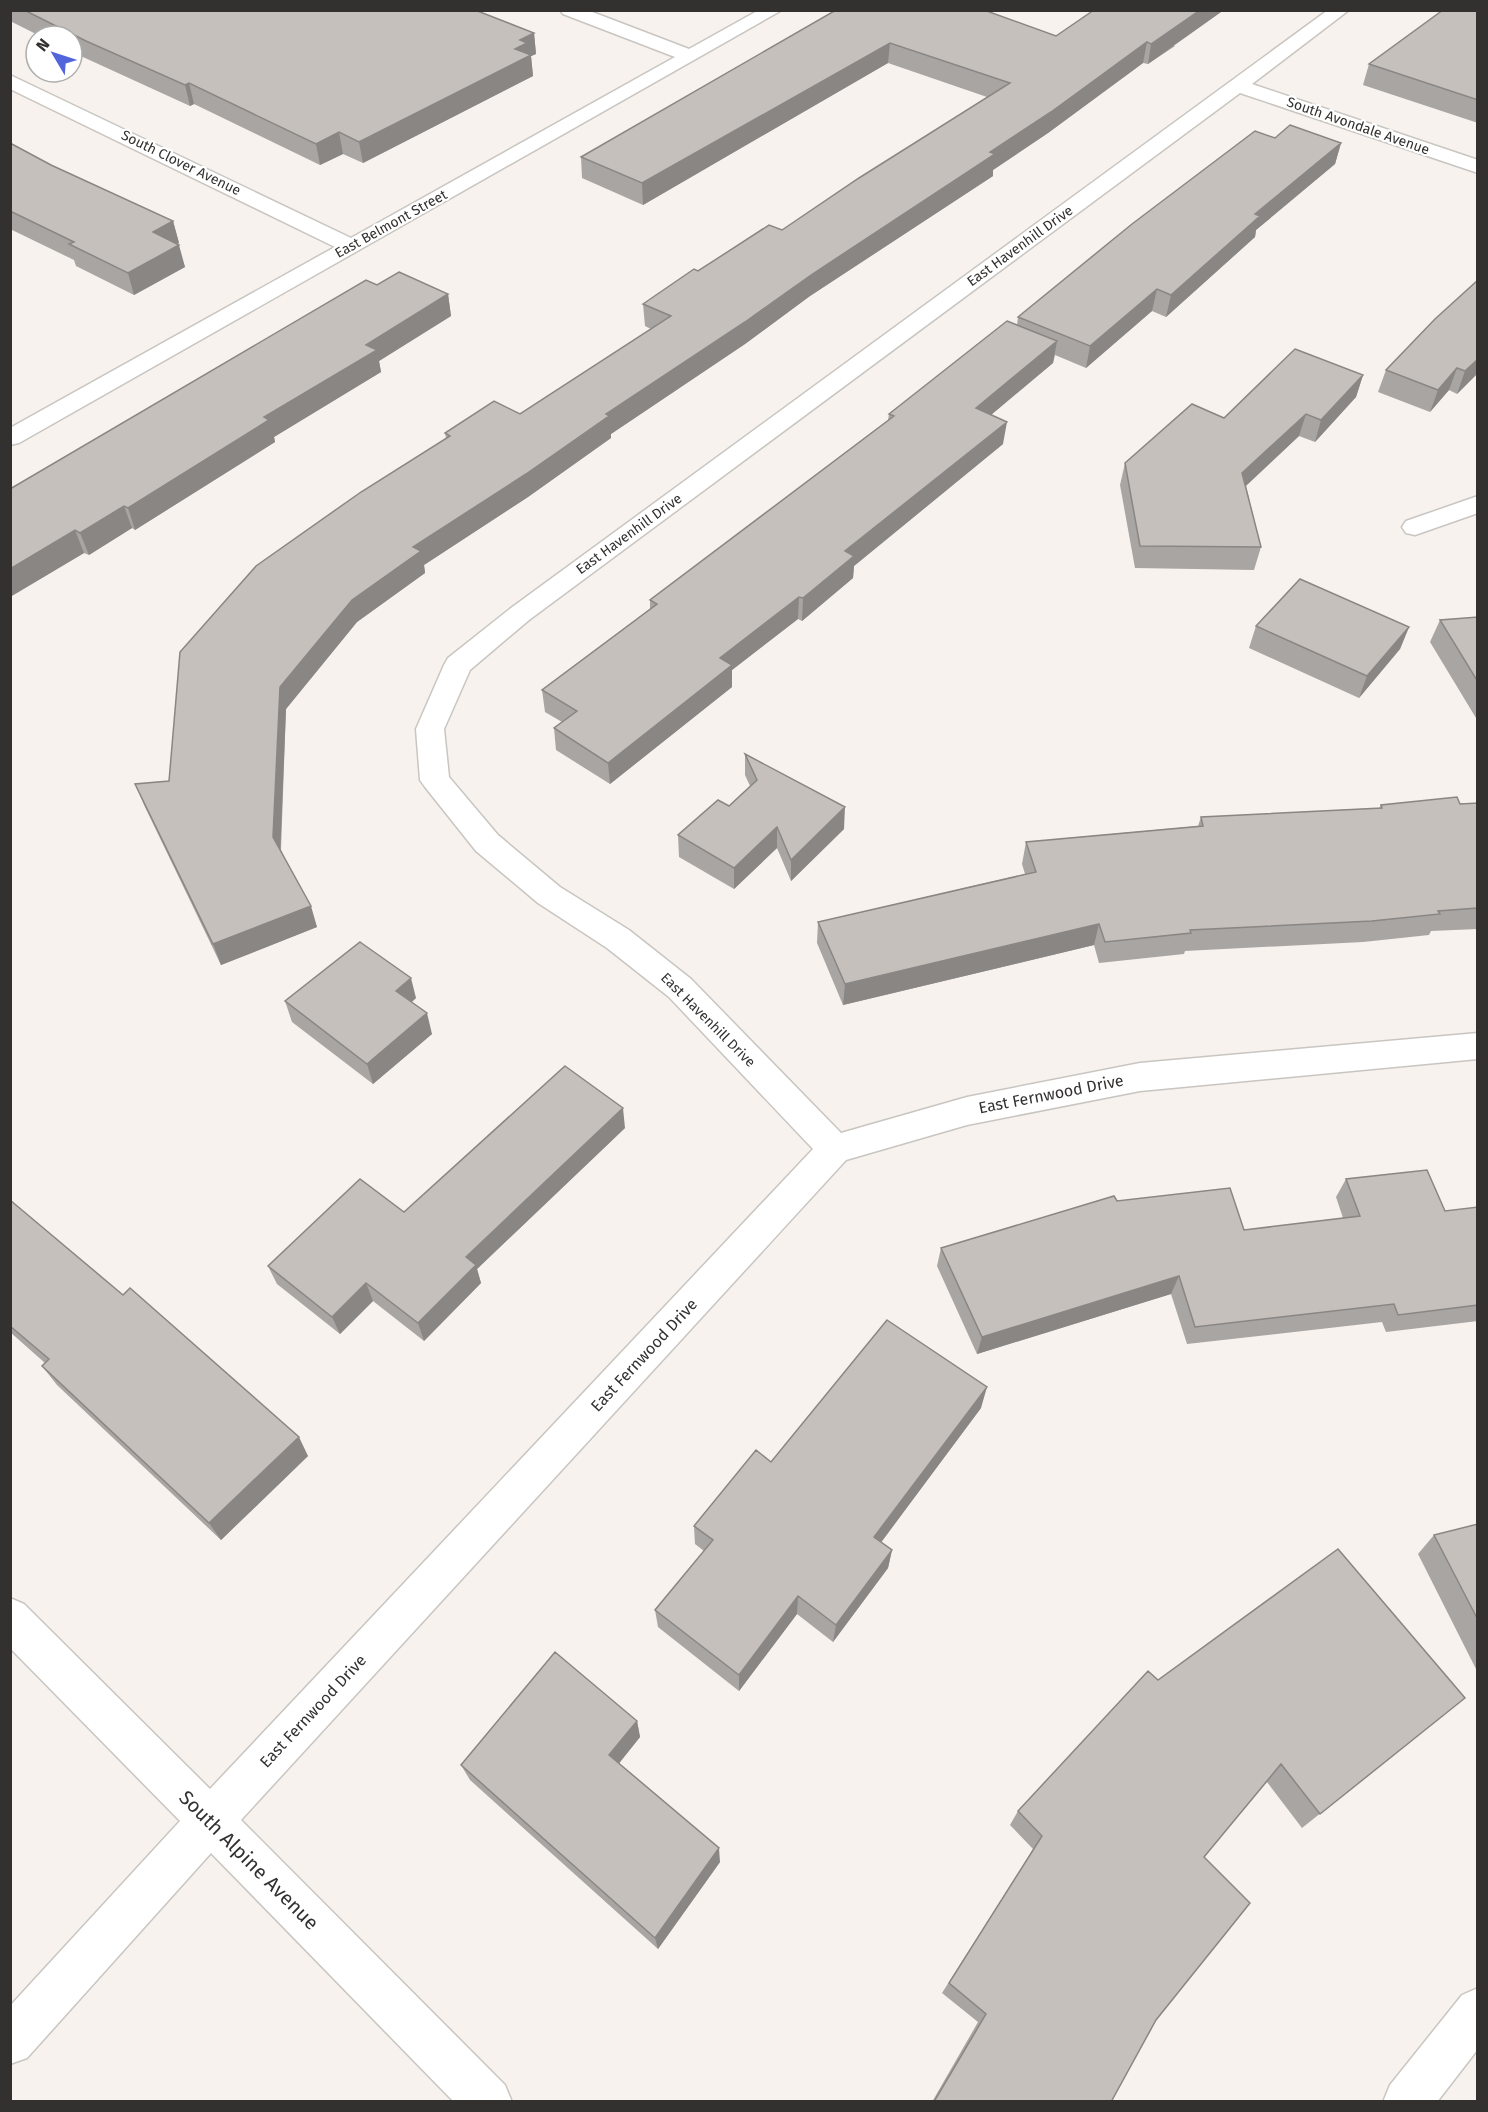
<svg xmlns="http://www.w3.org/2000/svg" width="1488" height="2112" font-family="'Fira Sans',sans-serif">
<rect width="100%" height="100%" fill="#f7f2ee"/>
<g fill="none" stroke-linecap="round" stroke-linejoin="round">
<g stroke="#c9c5c1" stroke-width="3">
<path id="street" d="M560,10h27l102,39 70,-39h23l-763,433 -9,2v-17l325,-181 -325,-158v-14l341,163 324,-181 -112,-43z
M1328,10h21l-97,74 226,76v13l-238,-80 -711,527 -59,50 -26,59 5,48 49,58 62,52 69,43 62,49 150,154 126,-36 173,-34 338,-30v26l-338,32 -173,34 -121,35 -605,660 264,265 7,17h-58l-243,-249 -184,205 -17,6v-58l170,-185 -170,-173v-50l14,6 186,185 603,-640 -144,-152 -62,-49 -69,-45 -62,-52 -51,-64 -5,-7 -4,-51 28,-64 4,-7 63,-50z
M1478,496v17l-63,22 -9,-2 -4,-6 4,-6z
M1478,1988v61l-41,53h-54l7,-17 72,-90z"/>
</g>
<use href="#street" fill="#fff" fill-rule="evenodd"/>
</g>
<path fill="#a9a5a2" d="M10,10h465l59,23 2,21 -5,2 2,20 -170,87 -20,-9 -23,11 -126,-61 -4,2 -118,-54v-16h-32l-30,-15z
M836,10l220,26 38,-26 81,36 -27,18 -5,-1 -95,70 -55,37v6l-183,120 -65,48 -134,90v4l-83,59 -104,68 1,8 -68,49 -71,87 -5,141 36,77 -96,38 -77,-160 -9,-21 34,-3 277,-343 -1,-5 75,-19 131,-85 -6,-3 -2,-22 55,-33 84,-41 205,-133 -99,-34 -245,142 -61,-27 -1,-21z
M1478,10v113l-115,-38 6,-21z
M1275,138l66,5 -6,21 -79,66 -1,7 -89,80 -14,-6 -66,57 -31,-13 -2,8 -62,52 12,29 -149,122 -1,12 -51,43 -4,-2 -66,51v17l-122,97 -54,-34 -2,-22 8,-6 -17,-10 -3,-22 108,-81v-9l238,-180 1,-6 128,-89 1,-8z
M10,143l41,22 122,56 6,22 -2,1 8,23 -51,28 -58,-29 -2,-6 -64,-31z
M377,285l71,9 3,22 -72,45 2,11 -107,65 1,5 -140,88 -3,-2 -43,27 -5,-2 -74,44v-108z
M1435,319l43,54 -21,21 -8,-4 -19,22 -52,-20 8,-22z
M1363,375l-7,22 -41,45 -16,-6 -53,50 15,61 -7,23 -119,-2 -15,-83 5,-22 99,-45z
M1478,617v101h-2l-46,-76 10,-22z
M1256,626l153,1 -9,22 -41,49 -110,-50z
M745,754l99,75 -53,52 -14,-33 -43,41 -55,-32 -1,-22 51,-29 21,-20 -5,-11z
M1478,803v126l-47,2 -2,4 -66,7 -178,9 -1,3 -85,9 -5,-18 -251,60 -26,-62 1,-21 207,-48 -3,-10 4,-22 172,-16 3,-9 178,-9 2,-3z
M416,998l-4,4 20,32 -59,50 -81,-62 -7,-21z
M625,1128l-148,141 4,14 -57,58 -51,-40 -33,33 -63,-50 -9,-18 136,-54z
M1346,1179l99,32 33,-4v114l-92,11 -4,-10 -195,22 -16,-50 -194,60 -40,-88 4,-18 176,-47 127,29 99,-12 -7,-21z
M10,1200l298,256 -87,84 -164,-155 -15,-19 3,-3 -35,-31z
M981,1408l-100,134 11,8 -4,18 -55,74 -36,-28 -58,77 -81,-64 -3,-17 49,-59 -9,-7 -1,-18 77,-64z
M1478,1524v149l-60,-119 16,-19z
M1158,1680l307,18 -163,130 -35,-46 -63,75 -48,163 -45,82h-179l46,-80 -36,-29 91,-144 -23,-24 8,-14z
M637,1721l3,16 -21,26 101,99 -62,87 -188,-169 -9,-15z"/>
<path fill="#8a8684" d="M1200,10h24l-76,54 3,-20z
M534,33l2,21 -5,2 2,20 -170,87 -4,-21 156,-93 5,-9z
M1147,42l-4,21 -95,70 -55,37v6l-183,120 -65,48 -134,90v4l-83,59 -104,68 1,8 -68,49 -71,87 -6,149 -7,-21 7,-150 72,-87 61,-53 193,-133 384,-262z
M890,43l-2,20 -245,142 -1,-22z
M189,83l5,21 -4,2 -5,-21z
M339,132l4,22 -23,11 -4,-21z
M1341,143l-6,21 -79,66 -1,7 -89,80 5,-22 84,-81z
M173,221l6,22 -20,11 -6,-22z
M179,245l6,22 -51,28 -6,-22z
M1157,289l-5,22 -66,57 4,-22z
M448,294l3,22 -72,45 2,11 -107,65 1,5 -140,88 -7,-22 136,-91 102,-72z
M1057,341l-4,22 -80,67 3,-22z
M1478,359v14l-21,21 8,-23z
M1457,368l-8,22 -19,22 8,-22z
M1363,375l-7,22 -41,45 6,-22z
M1306,414l-7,22 -63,59 6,-22z
M1007,422l-4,22 -149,122 -1,12 -51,43 1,-23 42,-47z
M124,506l8,22 -43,27 -9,-22z
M75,530l9,23 -74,44v-28z
M799,597l-1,22 -66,51v17l-122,97 -2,-21 112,-105z
M1409,627l-9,22 -41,49 8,-22z
M845,807l-1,22 -53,52v-21z
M777,827v21l-43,41v-21z
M311,906l6,21 -96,38 -8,-21z
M1099,924l-5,21 -251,60 2,-21z
M411,978l5,20 -15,13 -5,-20z
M427,1013l5,21 -59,50 -6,-20z
M623,1108l2,20 -148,141 4,14 -57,58 -6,-18 48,-66z
M1179,1276l-8,18 -194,60 5,-17z
M366,1283l7,18 -33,33 -8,-17z
M987,1387l-6,21 -110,148 3,-19z
M299,1437l9,19 -87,84 -12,-17z
M892,1550l-4,18 -55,74 3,-17z
M798,1596l-1,18 -58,77v-16z
M637,1721l3,16 -27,34 -4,-16z
M719,1848l1,14 -62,87 -3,-11z"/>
<path fill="#c5c0bc" stroke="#8a8684" stroke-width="1.5" d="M24,10h451l59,23 -14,7 7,3 -12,6 16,6 -172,87 -20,-10 -23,12 -127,-61 -4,2 -99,-44z
M836,10h148l72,26 38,-26h106l-49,34 -4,-2 -96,70 -61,40 5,2 -184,121 -66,47 -139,92 3,2 -83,58 -113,73 8,4 -69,49 -72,87 -7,150 38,69 -98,38 -78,-160 34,-3 11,-129 76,-86 105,-74 89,-56 -5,-3 49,-32 26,13 151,-98 -28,-12 51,-35 4,2 71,-46 13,5 77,-52 151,-95 -120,-40 -248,140 -61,-26z
M1443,10h35v90l-109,-36z
M1290,125l51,18 -86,71 5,2 -89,79 -14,-6 -67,57 -72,-29 114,-93 123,-93 20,7z
M10,143l41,22 122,56 -20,11 26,13 -51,28 -59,-29 5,-2 -64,-31z
M399,272l49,22 -82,51 11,5 -113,67 5,3 -141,88 -4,-2 -44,27 -5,-3 -65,39v-80l356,-209 11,5z
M1478,280v79l-13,12 -8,-3 -19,22 -52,-20 49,-51z
M1007,321l50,20 -81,67 31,14 -162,129 9,5 -51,42 -4,-1 -79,61 12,7 -124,98 -54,-35 23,-17 -35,-21 115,-86 -7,-4 244,-184 -5,-2z
M1295,349l68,26 -42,45 -15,-6 -64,59 19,74 -121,-1 -15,-83 67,-59 32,14z
M1300,579l109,48 -42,49 -111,-50z
M1478,617v65l-38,-62z
M745,754l100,53 -54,53 -14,-33 -43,41 -56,-33 40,-35 11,6 28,-26z
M1457,797l3,7 18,-1v105l-40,3 2,3 -68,7 -182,9 1,3 -86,9 -6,-18 -254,60 -27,-62 218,-50 -10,-30 177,-16 -2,-9 181,-9 -1,-3z
M360,942l51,36 -15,13 31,22 -60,51 -82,-63z
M565,1066l58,42 -157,149 10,8 -58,58 -52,-40 -34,34 -64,-51 92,-87 44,33z
M1427,1170l18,41 33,-4v98l-80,10 -4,-11 -199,23 -16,-51 -197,61 -41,-89 173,-52 3,5 113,-13 14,42 116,-14 -14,-37z
M10,1200l113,95 7,-7 169,149 -90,86 -167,-157 7,-7 -39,-33z
M887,1320l100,67 -113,150 18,13 -56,75 -38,-29 -59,79 -84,-65 58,-70 -19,-14 62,-76 15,12z
M1478,1524v96l-44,-85z
M1338,1549l127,149 -145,116 -39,-50 -77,93 46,46 -94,117 -45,82h-175l-1,-2 51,-86 -37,-31 93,-147 -24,-25 130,-140 10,9z
M555,1652l82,69 -28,34 110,93 -64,90 -194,-173z"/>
<g text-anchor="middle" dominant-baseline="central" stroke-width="4.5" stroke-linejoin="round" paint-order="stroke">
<g font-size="14" fill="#333130" stroke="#fff">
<text transform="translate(1358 126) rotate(19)">South Avondale Avenue</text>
<text transform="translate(181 163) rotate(26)">South Clover Avenue</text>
<text transform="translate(391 224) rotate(-29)">East Belmont Street</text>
<text transform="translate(1020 246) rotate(-36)">East Havenhill Drive</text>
<text transform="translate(629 534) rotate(-36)">East Havenhill Drive</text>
<text transform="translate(708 1020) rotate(45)">East Havenhill Drive</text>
</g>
<g font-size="16" fill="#333130" stroke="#fff">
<text transform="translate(1051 1094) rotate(-11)">East Fernwood Drive</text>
<text transform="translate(644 1355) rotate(-47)">East Fernwood Drive</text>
<text transform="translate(313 1711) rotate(-47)">East Fernwood Drive</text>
</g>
<g font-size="20" fill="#333130" stroke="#fff">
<text transform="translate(249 1860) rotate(45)">South Alpine Avenue</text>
</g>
</g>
<rect width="1488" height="2112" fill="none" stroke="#333130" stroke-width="24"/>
<g transform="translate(54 54) rotate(309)"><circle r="28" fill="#ffffff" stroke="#adadac" stroke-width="1.5"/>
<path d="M0-4.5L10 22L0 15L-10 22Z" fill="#5265db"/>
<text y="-9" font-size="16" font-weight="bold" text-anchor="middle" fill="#333130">N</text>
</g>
</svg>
